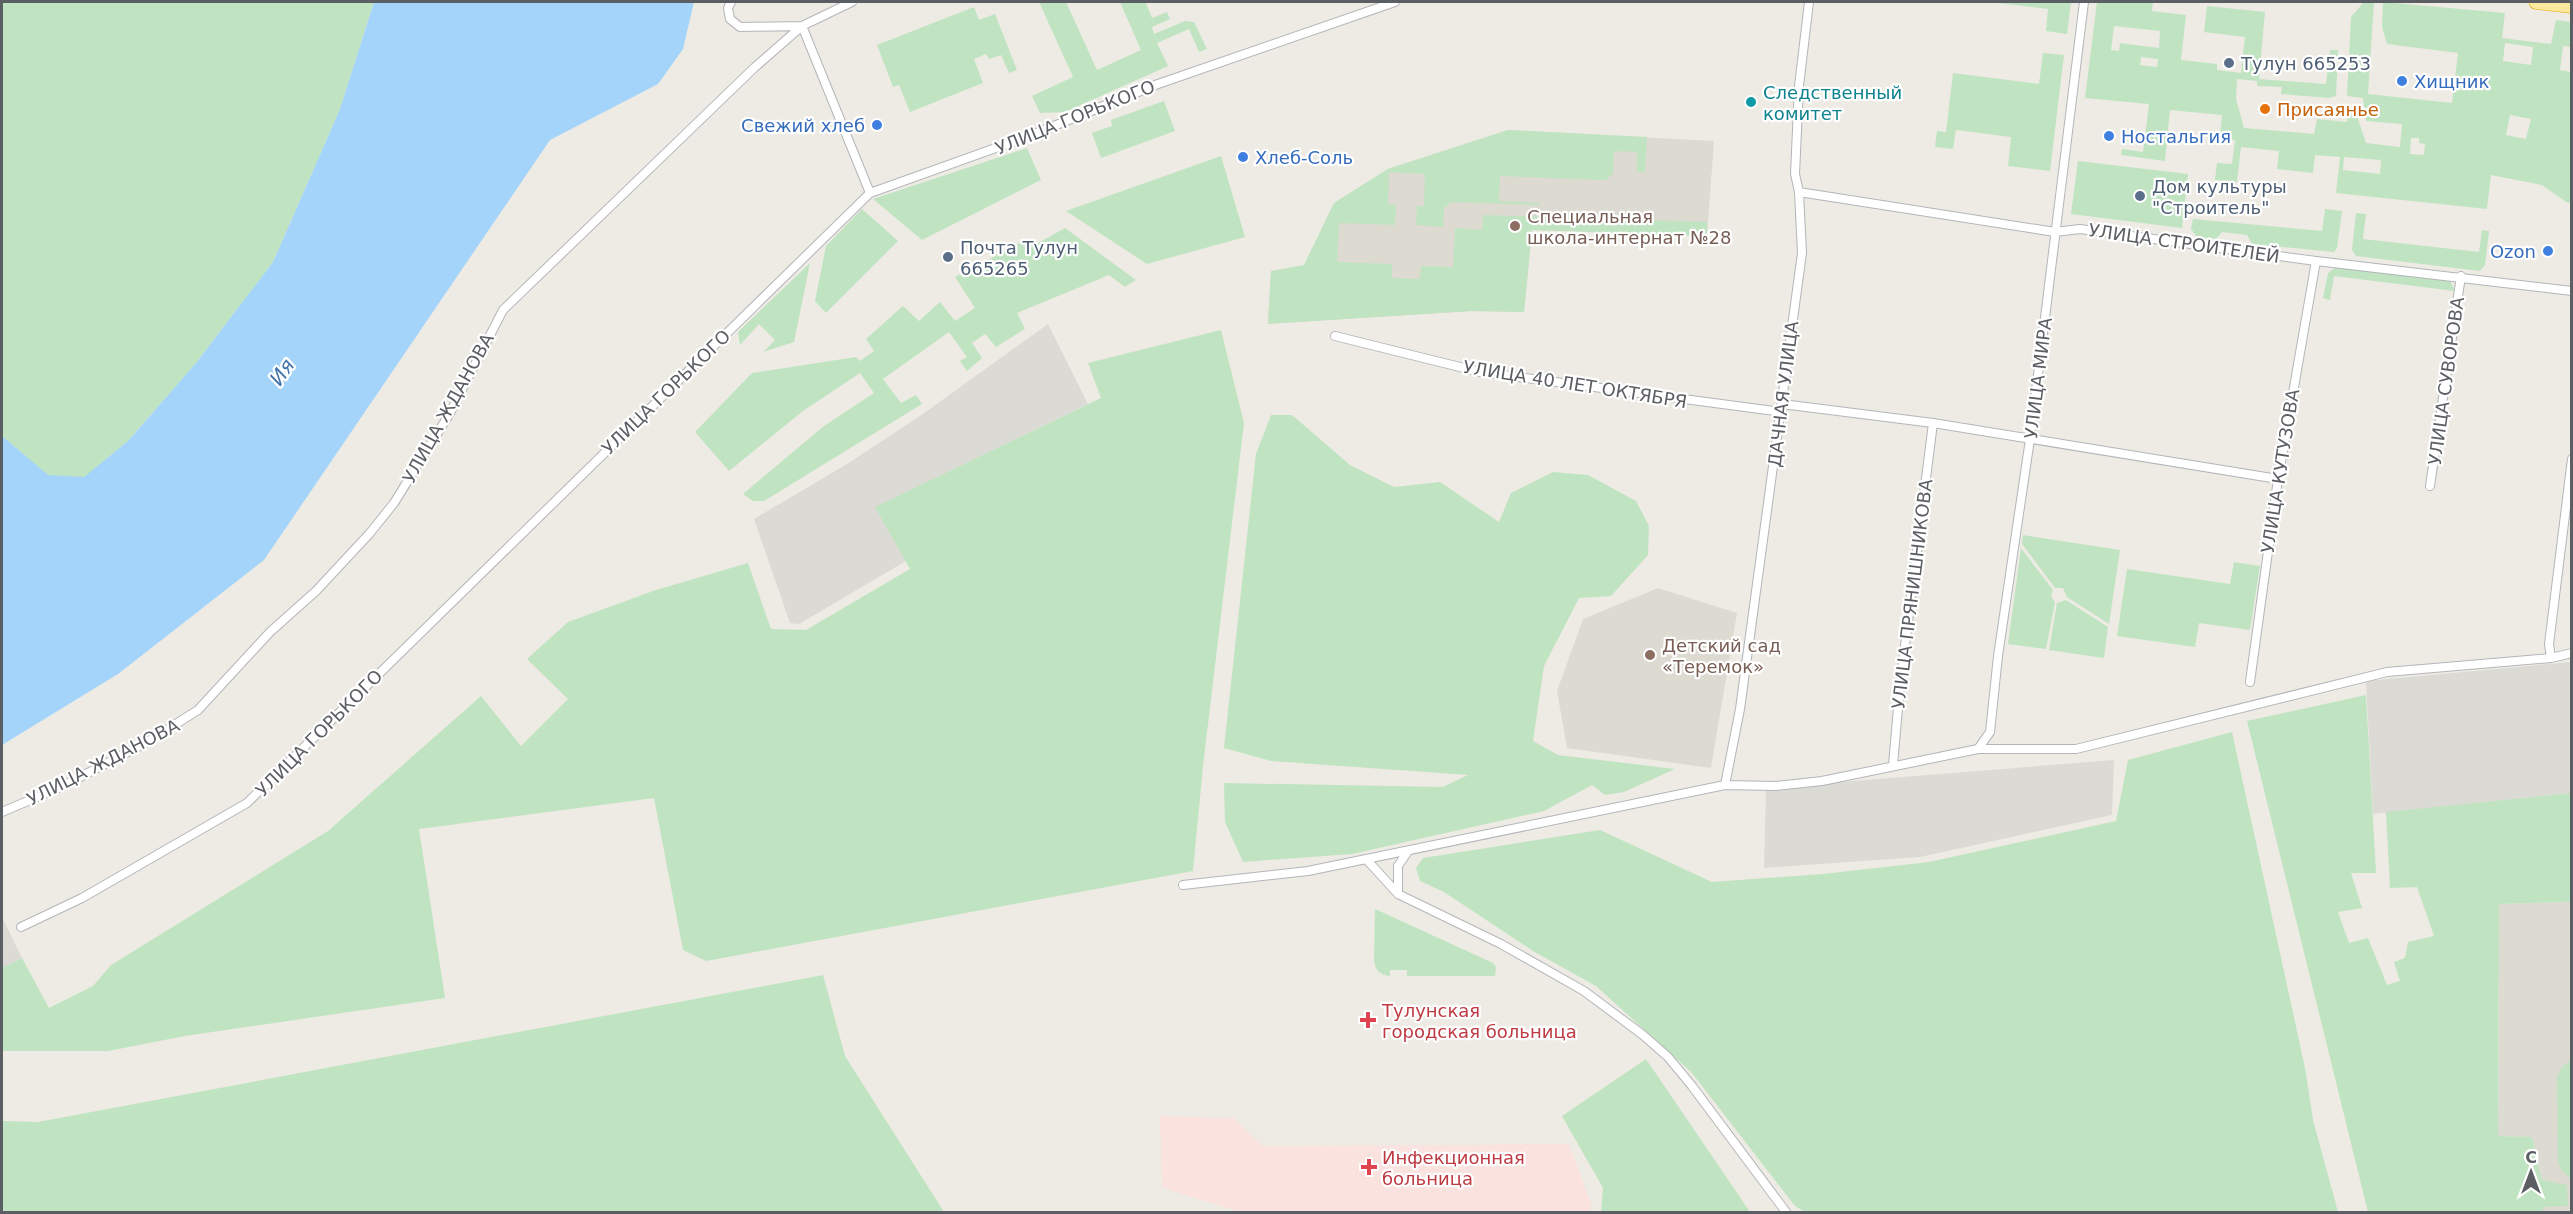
<svg xmlns="http://www.w3.org/2000/svg" width="2573" height="1214" font-family="'DejaVu Sans',sans-serif">
<rect width="100%" height="100%" fill="#edebe3"/>
<path fill="#dcdad5" d="M1048,324l40,80 -212,103 30,54 -107,63 -9,-1 -36,-104 93,-55 73,-48z
M2571,662v131l-198,21 -7,-133z
M2114,760l-2,55 -192,42 -156,11 2,-80z
M2,917l20,41 -20,10z"/>
<path fill="#dddad1" d="M1508,130l206,11 -7,95 -175,-6 -8,82 -52,-1 -204,13 3,-53 33,-5 30,-63 54,-34z
M1658,588l79,25 -26,155 -144,-20 -10,-57 26,-72z
M2571,902v310h-28l-1,-32 -10,-43 -34,-1 1,-232z"/>
<path fill="#fae2df" d="M1160,1116l74,2 29,28 306,-2 23,62 -3,6h-348l-79,-24z"/>
<path fill="#c0e4c1" fill-rule="evenodd" d="M2,2h372l-34,107 -67,153 -77,101 -68,78 -44,37 -36,-2 -46,-40z
M1039,2h27l31,68 44,-20 -21,-48h28l-2,1 6,15 15,-6 3,7 -18,8 2,7 31,-13 9,1 13,27 -8,3 -10,-23 -32,14 11,23 -103,46 -25,1 -8,-17 41,-19z
M1990,2h81l-4,32 -21,-3 2,-22z
M2097,2h56l-1,9 34,4 -5,45 36,4v6l24,3 4,-36 -41,-5 3,-26 58,6 -6,67 67,5 4,-34h8l-2,46 -7,2 -48,-4 1,-7 -25,-1v-5l-20,-2 -1,20 8,29 70,6 3,-15 30,3 1,-13 7,1 11,33 34,4 2,-23 -36,-3 -3,-23 -16,-2 4,-79 13,-15h10l-6,92 84,9 6,-50 -71,-9 -5,-17 1,-25 122,11 -3,25 49,6 5,-24 15,2v25l-8,-1 -3,24 11,2v131l-5,-1 -24,-17 -51,-10 -4,34 -151,-16 4,-36 -25,-2 -2,18 -36,-4 2,-18 -38,-4 -4,35 -22,-2 2,-17 15,1 3,-24 -15,-2 2,-23 -52,-5 -5,51 -44,-6 1,-6 21,3 6,-48 -64,-6zM2114,26l46,5 -1,17 -39,-5 -1,8 -8,-1zM2505,43l28,4 -2,18 -28,-4zM2141,57l17,2 -1,8 -17,-2zM2510,115l21,4 -5,20 -20,-4zM2411,138h8v5l6,1 -1,11 -14,-1zM2344,157l37,3 -1,14 -37,-4z
M974,7l5,13 16,-6 22,56 -8,3 -8,-18 -12,4 -3,-5 -12,5 9,24 -73,29 -11,-27 -6,2 -16,-42z
M2043,53l21,2 -14,116 -42,-5 3,-29 -55,-7 -3,19 -18,-2 2,-16 9,1 7,-59 86,11z
M1164,101l11,30 -74,27 -9,-25 20,-7 -1,-6z
M1508,130l139,7 -2,35h-8v-20l-23,-1 -1,22 -7,7 -106,-4 -1,25 40,2v2l-88,-3 -7,6 -1,19 -27,-2 1,-19h7l1,-32 -36,-2 -1,32 8,1 -1,20 -56,-2 -2,39 55,2v14l28,1 1,-13 32,1 2,-39 27,2 1,-15 224,7v14l-175,-6 -8,82 -52,-1 -204,13 3,-53 33,-6 30,-62 54,-34z
M1027,148l14,32 -119,60 -49,-41z
M1221,156l24,81 -98,27 -81,-53z
M2078,161l110,13 -6,54 -111,-14z
M862,209l36,32 -72,72 -11,-12 11,-55z
M2325,209l17,2 -5,37 -3,4 -82,-8 -5,-9 -25,-3 -6,7 -19,-2 -6,-8 2,-10 129,12z
M2356,213l10,1 -3,25 116,13 3,-22 7,1 -4,34 -5,6 -124,-15 -4,-6z
M1065,228l71,52 -11,7 -16,-12 -92,38 8,16 -29,18 -11,-13 -13,9 10,15 -15,13 -7,-10 7,-4 -18,-25 -66,47 18,24 15,-8 6,9 -158,97h-11l-10,-7 81,-68 50,-33 -14,-20 -57,38 -74,60 -34,-39 57,-59 104,-16 4,4 14,-10 -8,-12 37,-33 16,15 21,-19 15,19 20,-13 -20,-31 71,-37 5,7z
M810,263l-16,79 -31,10 12,-12 -16,-16 -19,21 -2,-13z
M2336,267l114,14 5,10 -121,-15 -4,24 -7,-2 5,-25z
M1221,330l23,93 -41,343 -10,105 -487,90 -23,-11 -29,-152 -235,31 26,169 -260,38 -77,15h-106v-83l20,-10 27,50 44,-22 18,-21 217,-134 153,-135 40,50 47,-47 -41,-40 41,-37 88,-32 92,-27 23,66 35,1 104,-61 -35,-62 226,-109 -13,-35z
M1271,415h21l58,50 44,22 46,-5 59,40 12,-29 42,-21 35,3 48,26 13,25 -1,29 -37,41 -32,2 -35,68 -11,75 25,14 117,14 -51,23 -19,3 -13,-10 -48,26 -192,43 -109,8 -18,-40 -1,-39 219,4 25,-12 -197,-14 -47,-13 32,-294z
M2023,535l97,15 -11,74 -42,-27 -4,-9h-8l-33,-44z
M2021,548l32,42 -2,6 4,6 -9,47 -38,-5z
M2234,562l26,4 -10,64 -51,-7 -4,24 -78,-11 10,-67 103,15z
M2066,600l42,27 -4,31 -55,-8 8,-47z
M2366,695l10,178h-25l11,35 -24,4 11,31 19,-5 19,47 13,-4 -6,-19 11,-4 3,-16 26,-6 -17,-49 -27,1 -4,-76 185,-19v109l-72,2 -1,232 34,1 10,43 25,5 1,21 -25,1v5h-175l-121,-491z
M2232,732l73,336 8,52 25,92h-533l-10,-6 -103,-133 -96,-87 -63,-35 -89,-59 -24,-11 -4,-13 7,-10 177,-28 112,52 111,-8 106,-12 187,-41 12,-61z
M1375,909l118,54 3,4 -1,9h-88v-6h-17v6c-10,-1 -15,-6 -16,-16z
M823,975l22,81 99,156h-942v-91l36,1z
M1646,1059l104,153h-149l2,-24 -41,-72z
M2571,1060v119l-9,-8 -4,-8 -1,-86 5,-10z"/>
<path fill="#a5d4fb" d="M374,2h320l-11,47 -25,35 -108,56 -286,420 -146,114 -116,71v-309l46,39 36,2 44,-36 68,-78 77,-101 67,-153z"/>
<g fill="none" stroke-linecap="round" stroke-linejoin="round">
<g stroke="#b3b5ba" stroke-width="10">
<path id="minor" d="M731,2l-3,6 2,11 10,8 62,-1 68,167
M1799,192l256,40 25,-3 236,32 256,30
M1335,336l145,36 302,40
M1782,404l151,19 345,56
M2430,486l31,-210
M2551,658l-2,-14 23,-185
M2250,682l28,-203 38,-218
M1978,749l12,-17 8,-76 32,-217 54,-437
M1893,765l7,-80 33,-262
M1725,785l15,-76 62,-456 -3,-61 -4,-18 4,-88 10,-84
M2,812l61,-26 86,-45 49,-31 72,-78 46,-41 54,-58 24,-30 56,-90 53,-103 251,-242 48,-42 50,-24
M1367,860l31,34 103,50 83,47 59,44 25,22 24,29 94,126
M1183,885l125,-14 417,-86 51,1 46,-5 156,-32h98l311,-77 164,-14 21,-5
M1398,894v-28l10,-15
M21,927l61,-29 165,-95 623,-610 159,-57 129,-52 237,-82"/>
</g>
<g stroke="#e6a70a" stroke-width="15">
<path id="trunk" d="M2536,2l36,4"/>
</g>
<use href="#minor" stroke="#fff" stroke-width="8"/>
<use href="#trunk" stroke="#fae89c" stroke-width="14"/>
</g>
<g fill="#5c6f8a" stroke="#fff" stroke-width="2">
<circle cx="2229" cy="63" r="6"/>
<circle cx="2140" cy="196" r="6"/>
<circle cx="948" cy="257" r="6"/>
</g>
<g fill="#3f7fe0" stroke="#fff" stroke-width="2">
<circle cx="2402" cy="81" r="6"/>
<circle cx="877" cy="125" r="6"/>
<circle cx="2109" cy="136" r="6"/>
<circle cx="1243" cy="157" r="6"/>
<circle cx="2548" cy="251" r="6"/>
</g>
<circle fill="#0f9aa8" stroke="#fff" stroke-width="2" cx="1751" cy="102" r="6"/>
<circle fill="#e8710a" stroke="#fff" stroke-width="2" cx="2265" cy="109" r="6"/>
<g fill="#8d6e63" stroke="#fff" stroke-width="2">
<circle cx="1515" cy="226" r="6"/>
<circle cx="1650" cy="655" r="6"/>
</g>
<g fill="#e0444e" stroke="#fff" stroke-width="2">
<path d="M1365 1011h6v6h6v6h-6v6h-6v-6h-6v-6h6z"/>
<path d="M1366 1158h6v6h6v6h-6v6h-6v-6h-6v-6h6z"/>
</g>
<g text-anchor="middle" dominant-baseline="central" stroke-width="4.5" stroke-linejoin="round" paint-order="stroke">
<g font-size="18" fill="#4e5e75" stroke="#fff" text-anchor="start">
<text x="2241" y="63">Тулун 665253</text>
<text x="2152" y="186">Дом культуры<tspan x="2152" dy="21">"Строитель"</tspan></text>
<text x="960" y="247">Почта Тулун<tspan x="960" dy="21">665265</tspan></text>
</g>
<g font-size="18" fill="#366cbe" stroke="#fff" text-anchor="start">
<text x="2414" y="81">Хищник</text>
<text x="865" y="125" text-anchor="end">Свежий хлеб</text>
<text x="2121" y="136">Ностальгия</text>
<text x="1255" y="157">Хлеб-Соль</text>
<text x="2536" y="251" text-anchor="end">Ozon</text>
</g>
<g font-size="18" fill="#0d838f" stroke="#fff" text-anchor="start">
<text x="1763" y="92">Следственный<tspan x="1763" dy="21">комитет</tspan></text>
</g>
<g font-size="18" fill="#c56008" stroke="#fff" text-anchor="start">
<text x="2277" y="109">Присаянье</text>
</g>
<g font-size="18" fill="#5b5e63" stroke="#fff">
<text transform="translate(1075 117) rotate(-22)">УЛИЦА ГОРЬКОГО</text>
<text transform="translate(2184 243) rotate(8)">УЛИЦА СТРОИТЕЛЕЙ</text>
<text transform="translate(2038 378) rotate(-83)">УЛИЦА МИРА</text>
<text transform="translate(2446 381) rotate(-82)">УЛИЦА СУВОРОВА</text>
<text transform="translate(1575 384) rotate(9)">УЛИЦА 40 ЛЕТ ОКТЯБРЯ</text>
<text transform="translate(666 392) rotate(-44)">УЛИЦА ГОРЬКОГО</text>
<text transform="translate(1783 394) rotate(-83)">ДАЧНАЯ УЛИЦА</text>
<text transform="translate(448 408) rotate(-61)">УЛИЦА ЖДАНОВА</text>
<text transform="translate(2280 471) rotate(-81)">УЛИЦА КУТУЗОВА</text>
<text transform="translate(1912 594) rotate(-83)">УЛИЦА ПРЯНИШНИКОВА</text>
<text transform="translate(319 733) rotate(-45)">УЛИЦА ГОРЬКОГО</text>
<text transform="translate(103 762) rotate(-27)">УЛИЦА ЖДАНОВА</text>
</g>
<g font-size="18" fill="#785e54" stroke="#fff" text-anchor="start">
<text x="1527" y="216">Специальная<tspan x="1527" dy="21">школа-интернат №28</tspan></text>
<text x="1662" y="645">Детский сад<tspan x="1662" dy="21">«Теремок»</tspan></text>
</g>
<g font-size="18" fill="#be3a42" stroke="#fff" text-anchor="start">
<text x="1382" y="1010">Тулунская<tspan x="1382" dy="21">городская больница</tspan></text>
<text x="1382" y="1157">Инфекционная<tspan x="1382" dy="21">больница</tspan></text>
</g>
<g font-size="20" font-style="italic" fill="#4274ad" stroke="#fff">
<text transform="translate(282 372) rotate(-55)">Ия</text>
</g>
</g>
<rect width="2573" height="1214" fill="none" stroke="#5b5e63" stroke-width="6"/>
<g transform="translate(2531 1172)" stroke="#ffffff" stroke-width="4.5" paint-order="stroke">
<path d="M0-4.5L10 22L0 15L-10 22Z" fill="#5b5e63"/>
<text y="-9" font-size="16" font-weight="bold" text-anchor="middle" fill="#5b5e63">С</text>
</g>
</svg>
